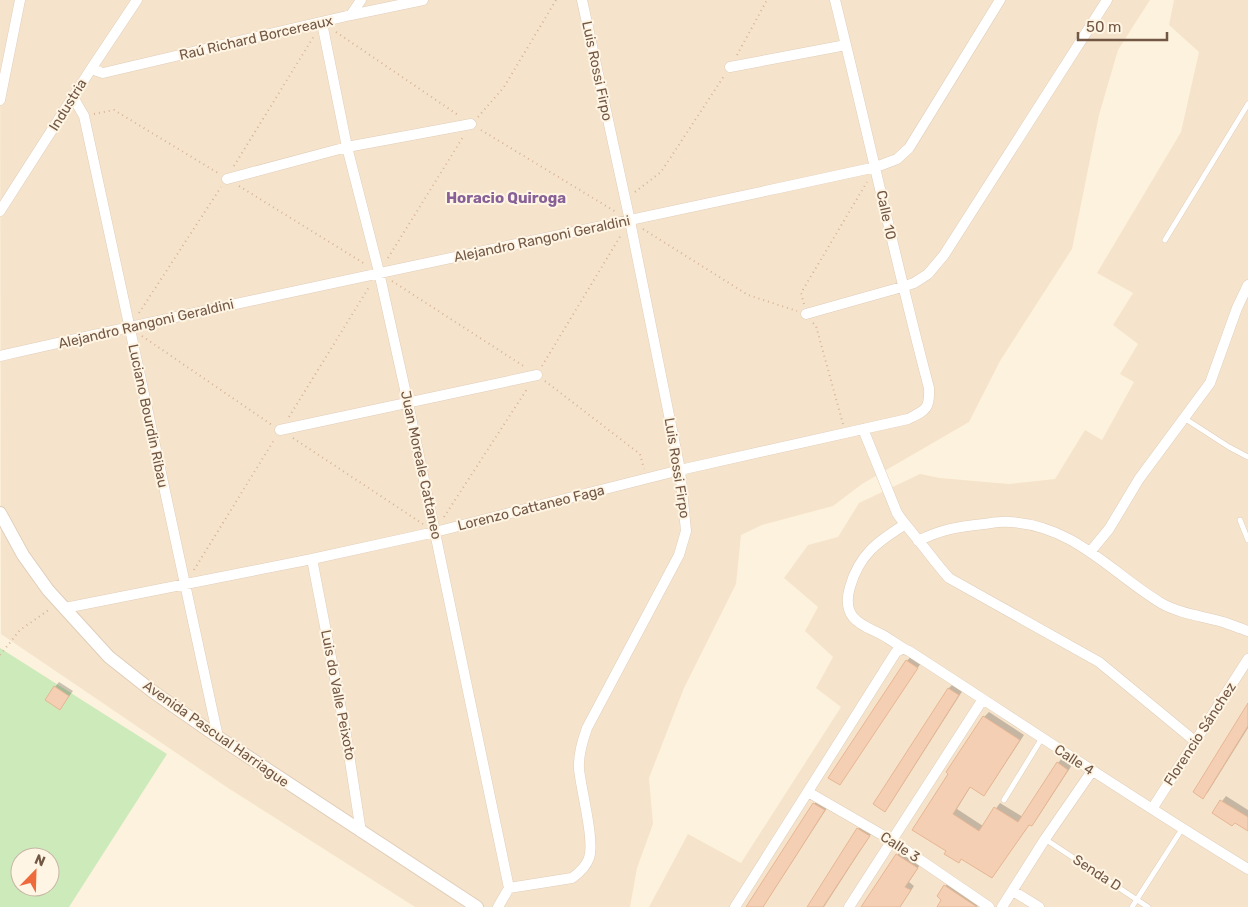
<svg xmlns="http://www.w3.org/2000/svg" width="1248" height="907" font-family="Rubik,sans-serif">
<rect width="100%" height="100%" fill="#fdf2dd"/>
<path fill="#f5e4cb" d="M0,0h1150l-32,50 -19,65 -27,134 -72,112 -31,61 -107,62 -29,22 -71,19 -21,10 -5,49 -52,104 -35,90 4,46 -16,44 -7,39h-215l-187,-119 -227,-154z
M1174,0h74v907h-599l39,-73 53,29 100,-156 -25,-19 17,-31 -28,-26 13,-24 -34,-29 24,-33 30,-8 21,-34 61,-29 20,4 69,6 46,-5 30,-49 17,10 32,-58 -14,-8 18,-30 -25,-19 20,-32 -36,-20 84,-141 18,-80 -30,-27z"/>
<path fill="#cdeabb" fill-rule="evenodd" d="M0,648l167,106 -98,153h-69zM20,857h30v30h-30z"/>
<path fill="#0003" d="M911,656l10,7 -81,121 67,-123z
M59,682l14,9 -13,18 -5,-22z
M953,684l10,6 -74,116 -4,4 64,-122z
M1248,705v23l-40,64 -5,5z
M989,712l35,23 -36,55 -5,4 -12,-8 -14,23 26,17 17,-23 23,14 35,-54 4,-5 10,7 -36,55 -5,5 -1,-1 -38,53 -78,-48 70,-112z
M1226,796l22,14v19l-13,-7 -22,-9z
M819,799l10,6 -66,102h-16l67,-103z
M863,825l10,6 -49,76h-15l49,-78z
M901,850l20,13 -12,19 5,4 -14,21h-37z
M950,880l31,21 -4,6h-39l5,-8 -5,-3z"/>
<path fill="#f4cfb3" stroke="#e7b693" d="M906,660l12,8 -78,117 -12,-7z
M54,686l15,10 -9,14 -15,-10z
M948,688l11,7 -74,117 -12,-8z
M1248,703v23l-45,73 -10,-7z
M983,716l37,24 -36,56 -14,-9 -17,27 26,17 15,-24 24,15 39,-60 11,8 -36,56 -3,-1 -37,53 -31,-19 -2,4 -15,-9 2,-3 -34,-21 36,-56 -2,-2z
M1220,800l28,17v14l-13,-8 -3,3 -20,-13z
M813,803l12,7 -26,41 -36,56h-17z
M857,828l13,8 -13,19 -34,52h-16z
M896,854l22,14 -13,19 6,3 -11,17h-39z
M944,885l33,22h-40l4,-7 -4,-4z"/>
<g fill="none" stroke-linecap="round" stroke-linejoin="round">
<g stroke="#e1cdb9" stroke-width="6">
<path id="service" d="M1165,240l83,-136
M1184,418l45,29 19,10
M1240,520l8,20
M1004,800l38,-62
M1045,839l103,68
M1132,907l50,-78"/>
</g>
<g stroke="#e1cdb9" stroke-width="11">
<path id="minor" d="M351,15l10,-15
M322,23l25,124 32,125 29,131 101,485 -11,19
M730,67l116,-22
M91,69l12,4 248,-58 72,-15
M73,97l11,19 134,621
M0,100l20,-100
M227,179l120,-32 124,-23
M0,211l91,-142 46,-69
M806,314l96,-27 12,-4 14,-9 16,-19 163,-255
M0,356c291,-66 584,-125 876,-189l21,-8 12,-11 91,-148
M863,429l34,84c5,8 11,14 17,22 12,14 22,29 35,43l150,84 97,80
M280,430l257,-55
M904,525c-27,17 -45,30 -54,62 -3,10 -4,21 3,30 9,11 25,14 36,22 7,4 12,9 20,12 113,73 224,148 339,218
M918,541c24,-12 39,-14 66,-17 8,-1 17,-3 26,-2 65,4 100,50 151,81 19,11 42,13 62,19 8,3 17,6 25,9
M1090,552l19,-23 30,-50 71,-96 27,-75 11,-23
M312,559l34,176 15,97
M65,608l247,-49 123,-27 245,-62 228,-51c18,-9 22,-10 21,-31 -34,-128 -62,-259 -94,-388
M808,792l83,48 98,67
M1152,809l96,-150
M509,888l63,-10c7,-5 14,-11 17,-20 6,-17 -8,-68 -10,-89 -1,-14 3,-27 8,-41l92,-173 7,-24 -6,-61 -50,-249 -48,-221
M1013,891l26,16
M735,907l161,-255 6,-3
M849,907l134,-208
M1002,907l43,-68 47,-68"/>
</g>
<g stroke="#e1cdb9" stroke-width="14">
<path id="tertiary" d="M0,513l23,42 25,35 61,67 43,34 66,46 259,170"/>
</g>
<path stroke="#d8b397" stroke-width="2" stroke-dasharray="1 4" stroke-linecap="butt" d="M336,32l122,83
M737,55l30,-55
M94,114l20,-4 104,63
M478,117l26,-30 52,-87
M481,130l135,82
M234,166l80,-130
M239,186l126,78
M635,192l26,-20 63,-96
M643,229l105,66 49,16
M388,258l75,-121
M392,281l133,86
M804,304l-3,-11 66,-111
M139,313l82,-126
M813,323l3,3 27,98
M142,336l130,89
M542,366l79,-131
M545,381l95,73 4,15
M289,417l80,-130
M293,438l130,86
M444,517l83,-128
M194,570l80,-130
M0,655l20,-25 30,-21"/>
<use href="#service" stroke="#fff" stroke-width="5"/>
<use href="#minor" stroke="#fff" stroke-width="10"/>
<use href="#tertiary" stroke="#fff" stroke-width="12"/>
</g>
<g text-anchor="middle" dominant-baseline="central" stroke-width="4" stroke-linejoin="round" paint-order="stroke">
<g font-size="14" fill="#735745" stroke="#fff5e4">
<text transform="translate(256 38) rotate(-13)">Raú Richard Borcereaux</text>
<text transform="translate(597 71) rotate(78)">Luis Rossi Firpo</text>
<text transform="translate(68 105) rotate(-58)">Industria</text>
<text transform="translate(886 215) rotate(78)">Calle 10</text>
<text transform="translate(542 239) rotate(-12)">Alejandro Rangoni Geraldini</text>
<text transform="translate(146 324) rotate(-13)">Alejandro Rangoni Geraldini</text>
<text transform="translate(148 416) rotate(78)">Luciano Bourdin Ribau</text>
<text transform="translate(421 465) rotate(78)">Juan Moreale Cattaneo</text>
<text transform="translate(677 468) rotate(81)">Luis Rossi Firpo</text>
<text transform="translate(531 508) rotate(-14)">Lorenzo Cattaneo Faga</text>
<text transform="translate(338 695) rotate(79)">Luis do Valle Peixoto</text>
<text transform="translate(216 734) rotate(35)">Avenida Pascual Harriague</text>
<text transform="translate(1200 734) rotate(-57)">Florencio Sánchez</text>
<text transform="translate(1074 760) rotate(33)">Calle 4</text>
<text transform="translate(900 847) rotate(33)">Calle 3</text>
<text transform="translate(1097 873) rotate(33)">Senda D</text>
</g>
<g font-size="15" font-weight="bold" fill="#876097" stroke="#fff5e4">
<text x="506" y="198">Horacio Quiroga</text>
</g>
</g>
<g transform="translate(35 872) rotate(23)"><circle r="24" fill="#fff5e4" stroke="#c7b6a4"/>
<path d="M0-4L9 19L0 12L-9 19Z" fill="#ee6a3b"/>
<text y="-8" font-size="14" font-weight="bold" text-anchor="middle" fill="#735745">N</text>
</g>
<path d="M1078 32v8h89v-8" fill="none" stroke="#735745" stroke-width="2.5"/>
<text x="1086" y="32" font-size="15" fill="#735745" stroke="#fff5e4" stroke-width="4" paint-order="stroke">50 m</text>
</svg>
